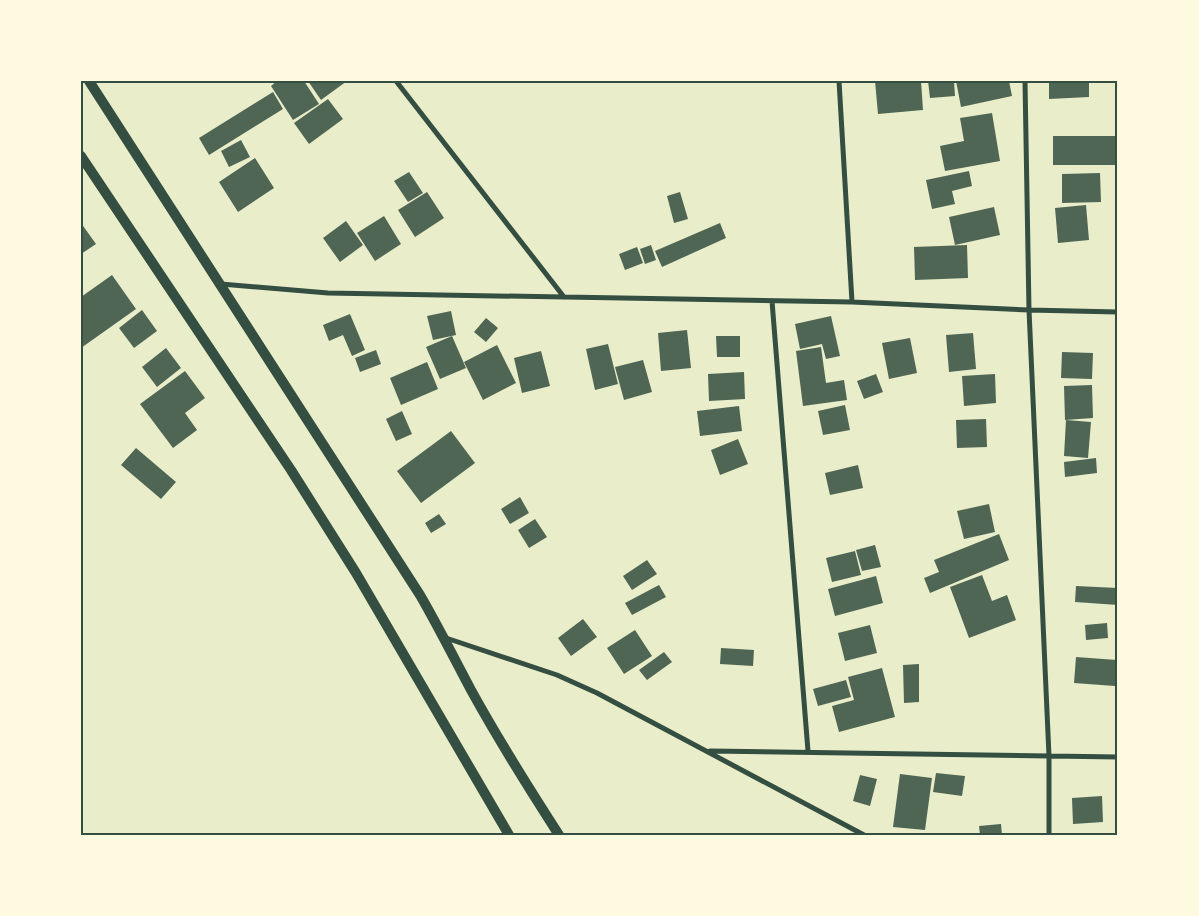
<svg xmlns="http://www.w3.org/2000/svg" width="1199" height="916" font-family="Mulish,sans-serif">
<rect width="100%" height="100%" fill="#e9edc9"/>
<path fill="#4f6655" d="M277,81h27l15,23 -26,16 -22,-34z
M308,81h39l-26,19z
M875,81h46l2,29 -45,4z
M928,81h26l1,15 -25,2z
M956,81h53l3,15 -51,11z
M1049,81h40v16l-40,2z
M273,92l10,17 -74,46 -10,-17z
M328,99l15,20 -34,25 -15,-21z
M992,113l8,48 -55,10 -5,-25 24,-5 -4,-23z
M1053,136h65v29h-65z
M241,140l9,17 -21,10 -8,-16z
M255,158l19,30 -36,24 -19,-30z
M969,171l3,15 -20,5 3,13 -23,5 -6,-29z
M409,172l14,21 -15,9 -14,-21z
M1100,173l1,29 -39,1v-29z
M427,192l17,26 -29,19 -17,-27z
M680,192l8,27 -14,4 -7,-27z
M1086,205l3,35 -31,3 -3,-35z
M994,207l6,28 -45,10 -6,-28z
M384,216l17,28 -26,17 -18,-28z
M346,221l17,24 -23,17 -17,-24z
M81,223l15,21 -15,10z
M720,223l6,15 -64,29 -7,-16z
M651,245l5,15 -11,4 -5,-15z
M967,245l1,33 -53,2 -1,-33z
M637,247l6,16 -18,7 -6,-16z
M112,275l24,34 -55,39v-51z
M142,310l15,21 -23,17 -15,-20z
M451,311l5,24 -23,5 -6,-24z
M350,314l15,36 -13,6 -9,-21 -14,6 -6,-16z
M831,316l9,40 -14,3 -4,-15 -22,5 -5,-25z
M486,318l12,10 -12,14 -12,-10z
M687,330l4,38 -30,3 -3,-38z
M973,333l3,36 -27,3 -3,-37z
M452,336l14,32 -26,11 -14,-32z
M716,336h24v21h-23z
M910,338l7,35 -28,6 -7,-36z
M608,344l10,40 -23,6 -9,-41z
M497,345l19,38 -33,17 -19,-38z
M821,347l5,36 18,-3 3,20 -44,6 -7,-55z
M166,348l15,20 -24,19 -15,-20z
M376,350l5,14 -21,8 -5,-14z
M541,351l9,35 -28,7 -8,-35z
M1062,352l31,1 -1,26 -31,-1z
M643,360l9,32 -28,8 -9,-33z
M427,362l11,27 -37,16 -11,-27z
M185,371l20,27 -20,15 12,17 -24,18 -33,-44z
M744,372l1,27 -36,2 -1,-27z
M876,374l7,18 -19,7 -7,-18z
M995,374l1,29 -32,3 -2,-30z
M1092,385l1,33 -28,2 -1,-34z
M845,405l5,25 -27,5 -5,-24z
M739,406l3,25 -42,5 -3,-25z
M402,411l10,23 -16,7 -10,-22z
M986,419l1,28 -30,1 -1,-28z
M1066,420l25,2 -3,36 -24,-2z
M451,431l24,32 -54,40 -24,-32z
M738,439l10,25 -28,11 -9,-25z
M136,448l40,34 -15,17 -40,-34z
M1096,458l1,15 -32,4 -1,-15z
M858,465l5,23 -33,7 -5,-22z
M520,497l9,16 -19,11 -9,-15z
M989,504l6,28 -31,7 -7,-28z
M439,514l7,10 -15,9 -6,-10z
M535,519l12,18 -18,11 -11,-18z
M999,534l10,26 -79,33 -6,-15 15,-6 -5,-12z
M875,545l6,22 -19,4 -6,-21z
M855,551l6,24 -29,7 -6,-24z
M647,560l10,14 -25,16 -9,-14z
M982,575l10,26 15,-6 9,25 -47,18 -19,-51z
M876,576l7,27 -48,13 -7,-27z
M659,585l7,12 -34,18 -7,-12z
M1076,586l42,2v17l-43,-3z
M583,619l14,18 -26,19 -13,-18z
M1107,623l1,15 -22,2 -1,-15z
M870,625l7,28 -32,8 -7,-28z
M635,630l17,26 -28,18 -17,-26z
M721,648l33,2 -1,16 -33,-2z
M664,652l8,10 -25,18 -8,-10z
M1076,657l41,3 -2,26 -41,-3z
M919,664v38l-15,1 -1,-38z
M882,668l13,49 -56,15 -7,-26 22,-6 -6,-23z
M846,680l5,17 -33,9 -5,-17z
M936,773l29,3 -3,20 -29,-4z
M900,774l32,4 -7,52 -32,-3z
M860,775l17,4 -7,27 -17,-5z
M1102,796l1,26 -30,2 -1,-26z
M1001,824l1,11h-22l-1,-9z"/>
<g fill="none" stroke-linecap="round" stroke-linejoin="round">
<path stroke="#344e41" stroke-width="5" d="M396,81l168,216
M839,81l13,221
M1025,81l4,229 20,446v79
M221,284l107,9 524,9 177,8 89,2
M772,301l36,450
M446,638l111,37 40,18 267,142
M710,751l408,6"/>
<path stroke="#344e41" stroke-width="10" d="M89,81l331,514c18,31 34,63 51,95 27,49 57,97 88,145
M81,156l210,314 65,103 153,262"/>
</g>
<rect width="1199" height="916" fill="none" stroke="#fefae0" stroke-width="165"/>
<rect x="82" y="82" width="1034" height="752" fill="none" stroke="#344e41" stroke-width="2"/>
</svg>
